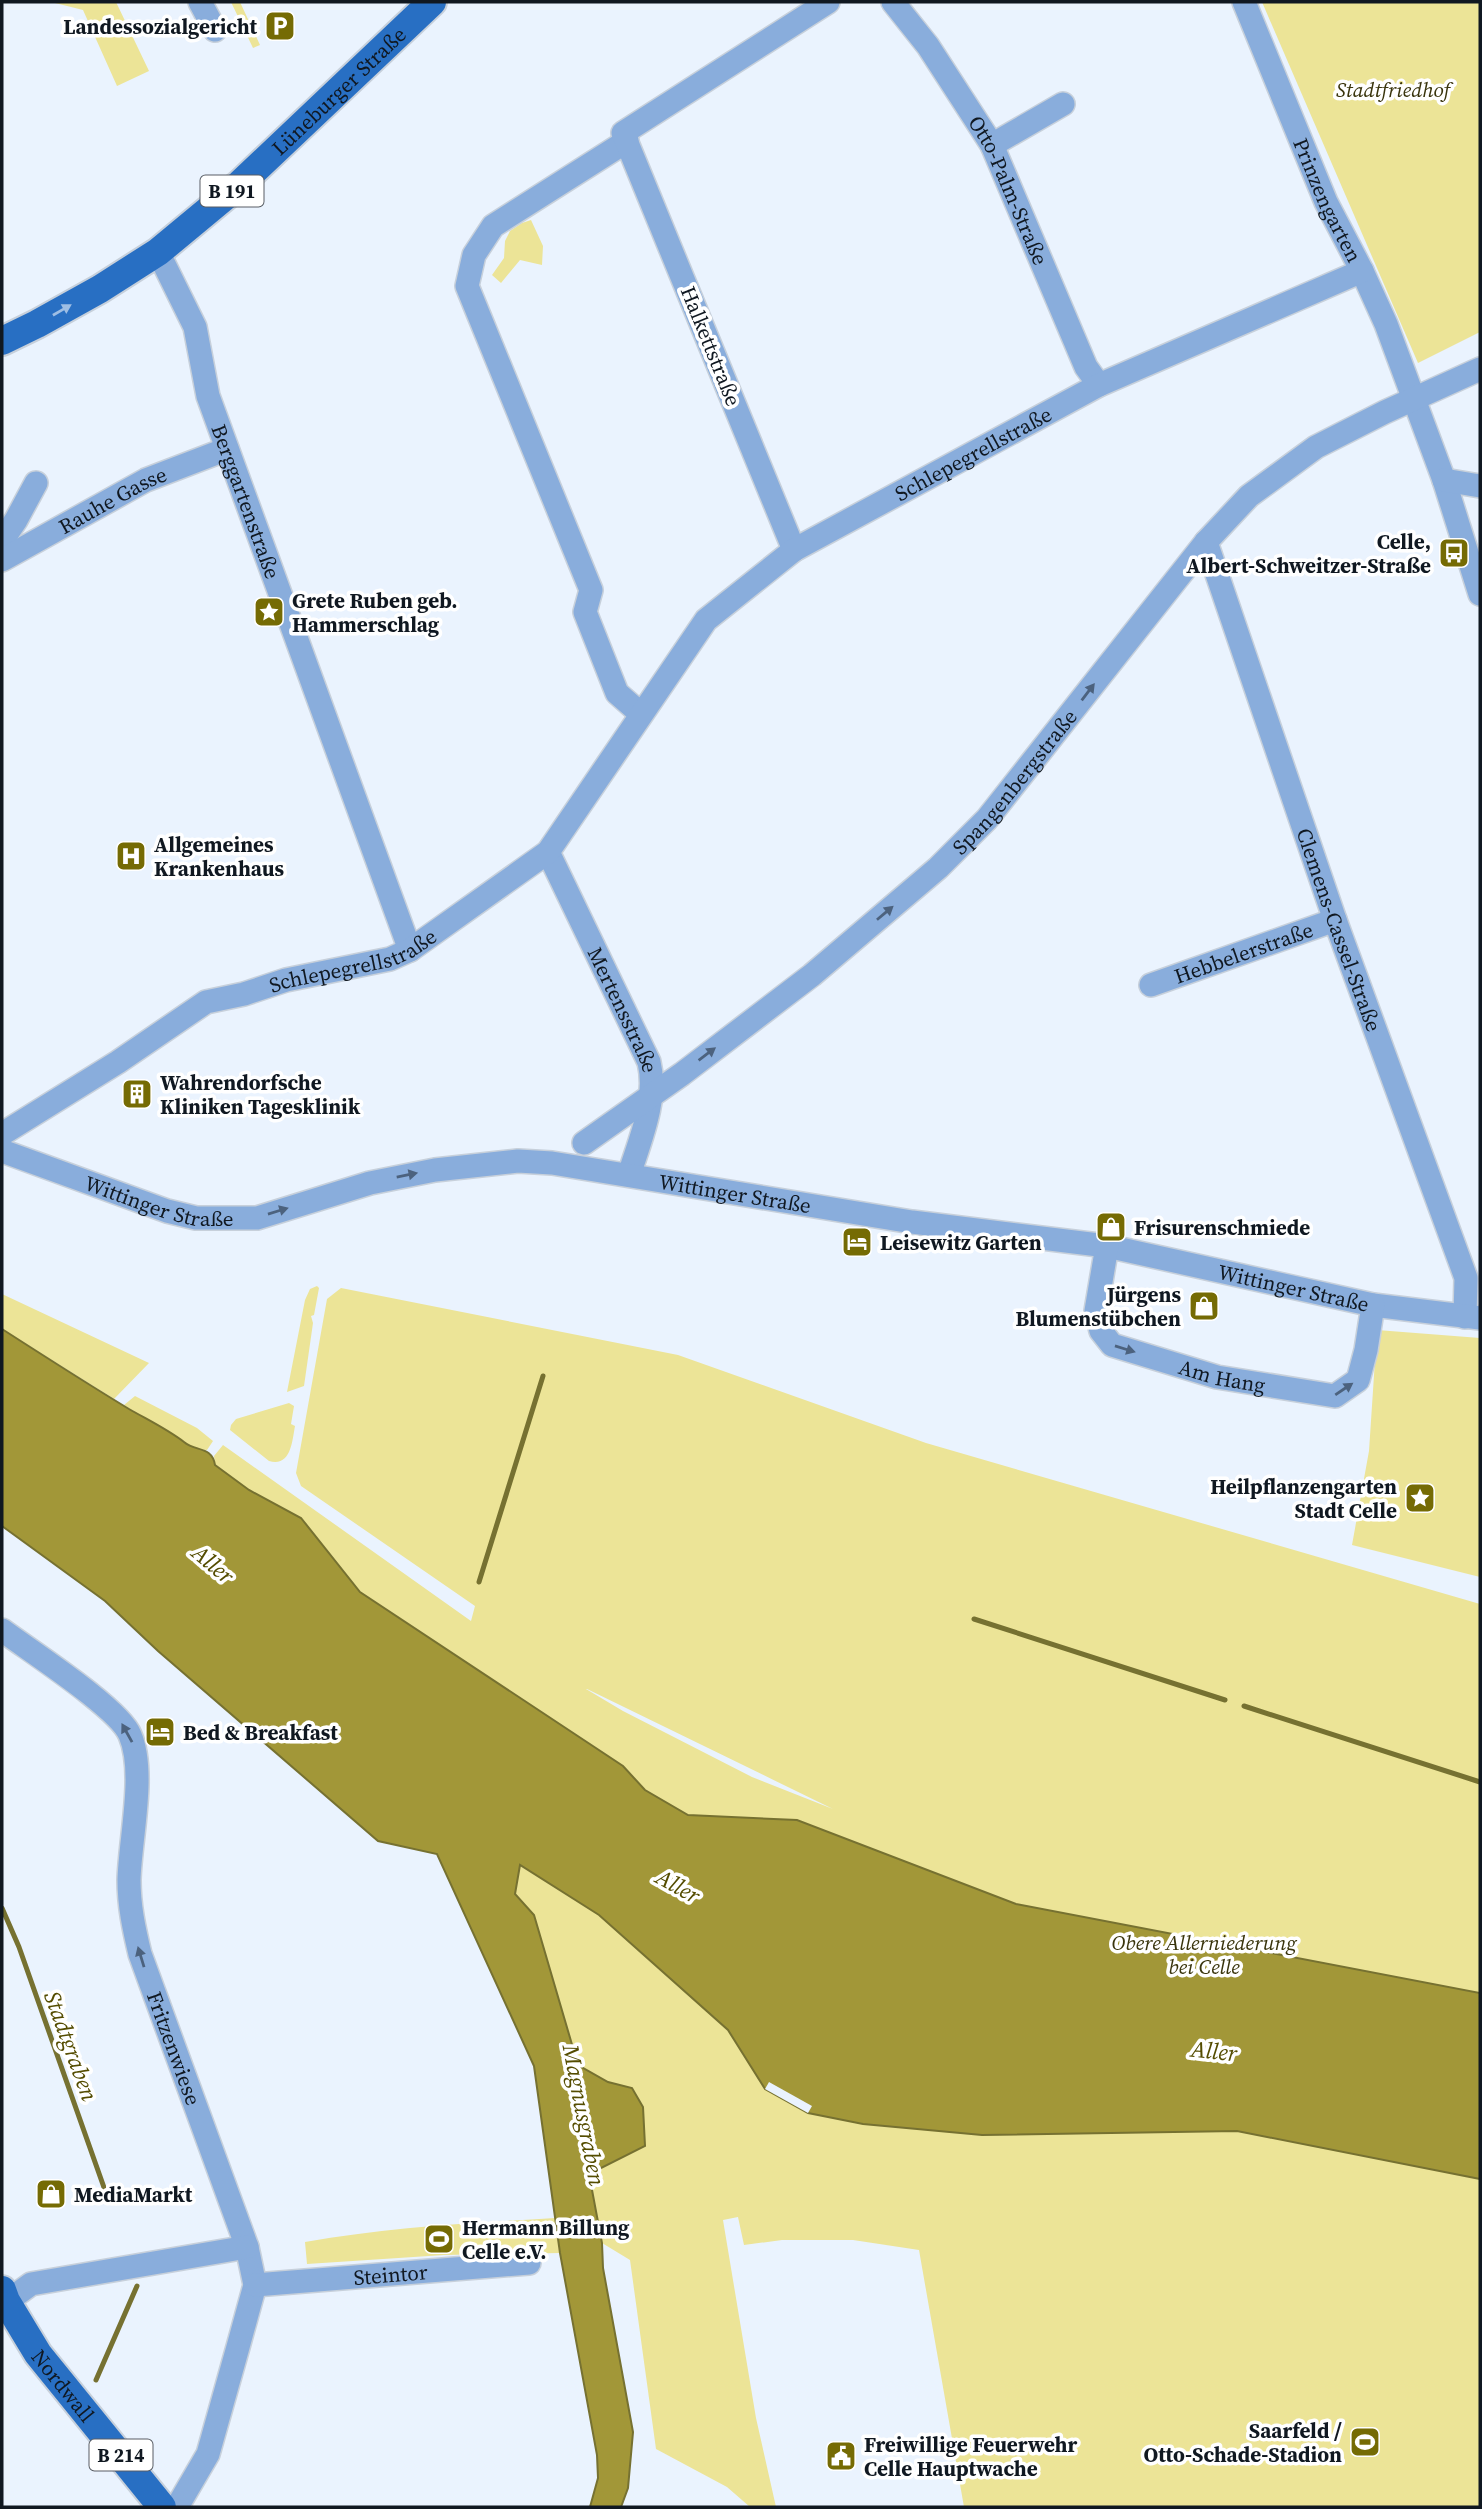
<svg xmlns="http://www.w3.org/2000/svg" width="1482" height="2509" font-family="'Source Serif 4',serif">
<rect width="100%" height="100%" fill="#eaf3fe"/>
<path fill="#ece497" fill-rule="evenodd" d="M51,2h65l33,69 -32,15 -34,-76z
M231,2h9l20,43 -7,3z
M1262,2h218v330l-62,31z
M531,220l12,26 -1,19 -22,-5 -19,23 -9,-8 12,-17 1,-17 5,-10 12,-8z
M317,1286l2,2 -5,27 -3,1 2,7 -9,63 -17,6 18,-92 5,-11z
M341,1288l337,67 248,88 554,161v903h-516l-45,-257 -66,-10h-71l-38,5 -6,-28 -15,3 33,198 20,89h-26l-23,-20 -71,-38 -26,-189 -28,-17 -13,-70 56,-27 -13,-58 -24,-6 -30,-16 -44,-151 -19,-21 5,-30 79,51 129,115 37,59 43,24 55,11 26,3 -91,-307 -110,-5 -43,-25 -22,-24 -263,-174 -59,-74 -52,-28 -34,-25 -1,-9 9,-11 248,176 4,-15 -174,-120 -5,-13 31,-174zM586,1689h1l246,120 -81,-32 -129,-66z
M2,1294l147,69 -35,36 -112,-70z
M1377,1330l103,8v239l-128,-32 17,-94z
M135,1396l62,32 16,13 -6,9 -15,-1 -68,-44z
M289,1403l5,3 -3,18 4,2c-3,16 -4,41 -26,35l-39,-31 1,-5 5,-6z
M555,2218l5,35 -116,2 -137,9 -2,-22c83,-15 166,-19 250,-24z"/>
<path fill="#a29738" stroke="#767131" stroke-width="2" d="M2,1329c42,27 84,54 127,80 19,11 38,20 55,33 12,10 28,4 31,23l34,25 52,28 59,74 263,174 22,24 43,25 109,5 219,84 464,89v186l-243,-48 -255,4 -119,-11 -55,-11 -43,-24 -37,-59 -129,-115 -79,-50 -5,29 19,21 44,150 30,17 24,6 11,19 2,39 -56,28 13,69 1,25 30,164 -5,56 -7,19h-31l8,-29 -1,-23 -37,-202 -26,-187 -97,-212 -59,-13 -220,-190 -53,-50 -103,-75z"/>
<path fill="#eaf3fe" d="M769,2082l43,24 -4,7 -43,-24z"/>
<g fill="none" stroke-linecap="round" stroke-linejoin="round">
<path stroke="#767131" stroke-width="5" d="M479,1582l64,-206
M974,1619l251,81
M1244,1706l236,76
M2,1908l17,39 88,249
M96,2380l41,-94"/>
<g stroke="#c7d0db" stroke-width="26">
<g id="minor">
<path d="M200,2l15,28"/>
<path id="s1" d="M893,2l35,44 64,99 94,222 13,18"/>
<path id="s2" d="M1244,2l82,200 36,69 24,53 58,156 36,114"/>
<path d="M627,141l-134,85 -19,29 -7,31 124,304 -6,22 32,81 24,21"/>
<path d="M992,145l71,-41"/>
<path id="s3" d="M158,252l37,75 13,69 202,554"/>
<path d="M1444,480l36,6"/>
<path d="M2,541l14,-21 20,-37"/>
<path id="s4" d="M1206,542l129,378 131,358 -1,39"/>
<path d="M794,550l-171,-417 205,-131"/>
<path id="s5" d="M2,560l144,-80 81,-31"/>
<path id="s6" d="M548,852l101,210c9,37 -9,78 -20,113"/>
<path id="s7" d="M1151,985l184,-65"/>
<path id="s8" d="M2,1134l116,-72 88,-60 38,-8 42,-14 104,-21 20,-9 138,-98 158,-232 88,-70 305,-165 263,-114"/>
<path id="s9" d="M584,1143l98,-69 130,-99 126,-107 49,-49 219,-277 43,-46 67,-49 69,-35 95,-43"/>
<path id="s10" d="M2,1151l165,60 29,7h61l113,-35 65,-13 83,-9 34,2 360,59 195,24 266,59 107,13"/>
<path id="s11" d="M1107,1246l-11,65 5,20 11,14 105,32 118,19 23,-16 8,-30 7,-45"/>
<path id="s12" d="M2,1630c28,21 117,78 128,105 16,37 0,104 -1,145 0,26 5,49 11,74l107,293 8,38 -17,62 -30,107 -31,53"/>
<path id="s13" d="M255,2285l274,-22"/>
<path d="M2,2305l29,-21 216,-37"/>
</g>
</g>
<g stroke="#c7d0db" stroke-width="32">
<g id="major">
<path id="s14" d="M2,341l35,-17 63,-35 58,-37 82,-68 192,-182"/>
<path id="s15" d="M2,2290l4,11 32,53 124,153"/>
</g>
</g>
<use href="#minor" stroke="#89addc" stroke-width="23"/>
<use href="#major" stroke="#286fc3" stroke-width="28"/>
</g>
<defs><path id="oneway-solid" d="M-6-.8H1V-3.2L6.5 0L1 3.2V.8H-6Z" transform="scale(1.75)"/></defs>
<use fill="#9ebee4" href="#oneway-solid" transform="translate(62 310) rotate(-30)"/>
<g fill="#4c627e">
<use href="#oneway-solid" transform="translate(1088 692) rotate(-53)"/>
<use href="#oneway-solid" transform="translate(885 913) rotate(-40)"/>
<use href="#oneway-solid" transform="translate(707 1054) rotate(-37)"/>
<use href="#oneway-solid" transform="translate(407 1175) rotate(-11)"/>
<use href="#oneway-solid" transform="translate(278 1211) rotate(-17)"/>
<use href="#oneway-solid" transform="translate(1125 1349) rotate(17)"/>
<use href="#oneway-solid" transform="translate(1344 1389) rotate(-34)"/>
<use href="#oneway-solid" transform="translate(127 1733) rotate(-119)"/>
<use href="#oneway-solid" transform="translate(141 1957) rotate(-107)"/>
</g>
<defs>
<g id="parking-square" transform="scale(1.575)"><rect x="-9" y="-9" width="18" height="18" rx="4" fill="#756b04" stroke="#fff"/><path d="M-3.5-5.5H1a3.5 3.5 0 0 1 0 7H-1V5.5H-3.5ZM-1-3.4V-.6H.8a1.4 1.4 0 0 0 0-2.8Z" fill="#fff"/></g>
<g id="bus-square" transform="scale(1.575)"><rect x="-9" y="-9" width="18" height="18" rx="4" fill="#756b04" stroke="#fff"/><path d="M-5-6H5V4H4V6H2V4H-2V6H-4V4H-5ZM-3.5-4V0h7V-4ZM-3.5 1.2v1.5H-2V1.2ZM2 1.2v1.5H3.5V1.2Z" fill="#fff"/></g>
<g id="sight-square" transform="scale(1.575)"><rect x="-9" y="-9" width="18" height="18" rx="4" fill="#756b04" stroke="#fff"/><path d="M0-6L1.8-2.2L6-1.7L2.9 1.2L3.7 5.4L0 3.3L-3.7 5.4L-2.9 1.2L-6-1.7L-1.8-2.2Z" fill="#fff"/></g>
<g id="hospital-square" transform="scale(1.575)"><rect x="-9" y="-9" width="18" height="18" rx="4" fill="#756b04" stroke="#fff"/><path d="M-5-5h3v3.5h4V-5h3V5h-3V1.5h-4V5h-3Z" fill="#fff"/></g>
<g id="building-square" transform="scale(1.575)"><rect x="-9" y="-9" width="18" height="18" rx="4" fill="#756b04" stroke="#fff"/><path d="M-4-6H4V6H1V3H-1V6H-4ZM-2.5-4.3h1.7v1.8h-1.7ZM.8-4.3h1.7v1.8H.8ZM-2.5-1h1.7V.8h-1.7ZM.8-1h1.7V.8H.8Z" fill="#fff"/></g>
<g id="shop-square" transform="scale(1.575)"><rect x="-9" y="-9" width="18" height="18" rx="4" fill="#756b04" stroke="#fff"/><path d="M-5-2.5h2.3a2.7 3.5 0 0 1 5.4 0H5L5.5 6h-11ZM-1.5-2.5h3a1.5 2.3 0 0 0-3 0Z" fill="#fff"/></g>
<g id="hotel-square" transform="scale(1.575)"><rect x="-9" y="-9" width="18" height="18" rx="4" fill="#756b04" stroke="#fff"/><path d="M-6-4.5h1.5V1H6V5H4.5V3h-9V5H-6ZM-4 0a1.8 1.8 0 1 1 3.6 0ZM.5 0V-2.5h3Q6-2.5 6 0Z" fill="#fff"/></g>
<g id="stadium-square" transform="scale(1.575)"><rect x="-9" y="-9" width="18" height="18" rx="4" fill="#756b04" stroke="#fff"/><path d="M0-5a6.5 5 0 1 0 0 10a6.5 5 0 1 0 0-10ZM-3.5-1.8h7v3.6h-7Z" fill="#fff"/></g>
<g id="civic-square" transform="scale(1.575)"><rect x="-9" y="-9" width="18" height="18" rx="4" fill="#756b04" stroke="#fff"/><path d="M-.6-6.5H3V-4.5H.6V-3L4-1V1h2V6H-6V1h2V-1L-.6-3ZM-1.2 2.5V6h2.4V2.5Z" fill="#fff"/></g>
</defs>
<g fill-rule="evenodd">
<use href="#parking-square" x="280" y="26"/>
<use href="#bus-square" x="1454" y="553"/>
<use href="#sight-square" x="269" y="612"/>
<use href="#hospital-square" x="131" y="856"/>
<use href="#building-square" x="137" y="1094"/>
<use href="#shop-square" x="1111" y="1227"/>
<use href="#hotel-square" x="857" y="1242"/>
<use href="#shop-square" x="1204" y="1306"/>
<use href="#sight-square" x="1420" y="1498"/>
<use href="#hotel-square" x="160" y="1732"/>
<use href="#shop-square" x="51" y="2194"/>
<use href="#stadium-square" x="439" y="2239"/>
<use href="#stadium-square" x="1365" y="2442"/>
<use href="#civic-square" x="841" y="2456"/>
</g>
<g text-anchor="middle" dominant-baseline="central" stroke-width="7" stroke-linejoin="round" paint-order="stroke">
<g fill="#fff" stroke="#585d64" stroke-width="2">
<rect x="200.5" y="175.5" width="63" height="31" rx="5"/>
<rect x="89.5" y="2439.5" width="63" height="31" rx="5"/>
</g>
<g font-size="19" font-weight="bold" fill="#101821">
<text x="232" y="191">B 191</text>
<text x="121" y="2455">B 214</text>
</g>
<g font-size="21" font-weight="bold" fill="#101821" stroke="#fff" text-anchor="start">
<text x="257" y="26" text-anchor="end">Landessozialgericht</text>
<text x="1431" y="541" text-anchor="end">Celle,<tspan x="1431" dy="24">Albert-Schweitzer-Straße</tspan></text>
<text x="292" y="600">Grete Ruben geb.<tspan x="292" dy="24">Hammerschlag</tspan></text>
<text x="154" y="844">Allgemeines<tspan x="154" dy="24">Krankenhaus</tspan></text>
<text x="160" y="1082">Wahrendorfsche<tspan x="160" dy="24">Kliniken Tagesklinik</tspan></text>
<text x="1134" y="1227">Frisurenschmiede</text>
<text x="880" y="1242">Leisewitz Garten</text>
<text x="1181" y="1294" text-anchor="end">Jürgens<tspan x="1181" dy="24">Blumenstübchen</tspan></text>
<text x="1397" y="1486" text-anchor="end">Heilpflanzengarten<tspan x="1397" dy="24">Stadt Celle</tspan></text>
<text x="183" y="1732">Bed &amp; Breakfast</text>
<text x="74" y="2194">MediaMarkt</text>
<text x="462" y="2227">Hermann Billung<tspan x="462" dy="24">Celle e.V.</tspan></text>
<text x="1342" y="2430" text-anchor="end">Saarfeld /<tspan x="1342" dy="24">Otto-Schade-Stadion</tspan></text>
<text x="864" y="2444">Freiwillige Feuerwehr<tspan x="864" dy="24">Celle Hauptwache</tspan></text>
</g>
<g font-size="21" font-style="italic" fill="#39340c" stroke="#fff">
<text x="1393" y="89">Stadtfriedhof</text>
<text x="1204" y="1942">Obere Allerniederung<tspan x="1204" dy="24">bei Celle</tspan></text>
</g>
<g font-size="21" fill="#101821" stroke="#fff">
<text stroke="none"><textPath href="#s14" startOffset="422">Lüneburger Straße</textPath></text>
<text stroke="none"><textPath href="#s1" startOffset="222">Otto-Palm-Straße</textPath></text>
<text stroke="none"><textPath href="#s2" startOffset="215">Prinzengarten</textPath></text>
<text transform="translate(711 346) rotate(68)">Halkettstraße</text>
<text stroke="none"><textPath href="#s8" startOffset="1220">Schlepegrellstraße</textPath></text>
<text stroke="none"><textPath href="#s5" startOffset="126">Rauhe Gasse</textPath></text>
<text stroke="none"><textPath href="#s3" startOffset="266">Berggartenstraße</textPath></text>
<text stroke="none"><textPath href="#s9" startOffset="564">Spangenbergstraße</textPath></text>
<text stroke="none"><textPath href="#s4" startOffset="410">Clemens-Cassel-Straße</textPath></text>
<text stroke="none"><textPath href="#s7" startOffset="98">Hebbelerstraße</textPath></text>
<text stroke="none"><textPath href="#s8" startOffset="396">Schlepegrellstraße</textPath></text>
<text stroke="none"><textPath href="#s6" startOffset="175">Mertensstraße</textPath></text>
<text stroke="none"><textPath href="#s10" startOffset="754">Wittinger Straße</textPath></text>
<text stroke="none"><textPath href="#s10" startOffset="166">Wittinger Straße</textPath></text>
<text stroke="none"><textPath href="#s10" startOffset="1321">Wittinger Straße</textPath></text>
<text stroke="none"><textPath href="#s11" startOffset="219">Am Hang</textPath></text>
<text stroke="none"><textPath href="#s12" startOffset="488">Fritzenwiese</textPath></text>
<text stroke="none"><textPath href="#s13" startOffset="136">Steintor</textPath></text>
<text stroke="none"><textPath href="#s15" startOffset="114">Nordwall</textPath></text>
</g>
<g font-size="23" font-style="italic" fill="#544c00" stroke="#fff">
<text transform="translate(213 1564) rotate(40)">Aller</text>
<text transform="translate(678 1886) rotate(29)">Aller</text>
<text transform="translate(71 2046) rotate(70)">Stadtgraben</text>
<text transform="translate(1214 2051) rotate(6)">Aller</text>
<text transform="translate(584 2115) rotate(79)">Magnusgraben</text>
</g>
</g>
<rect width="1482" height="2509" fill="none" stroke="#101821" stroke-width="7"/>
</svg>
